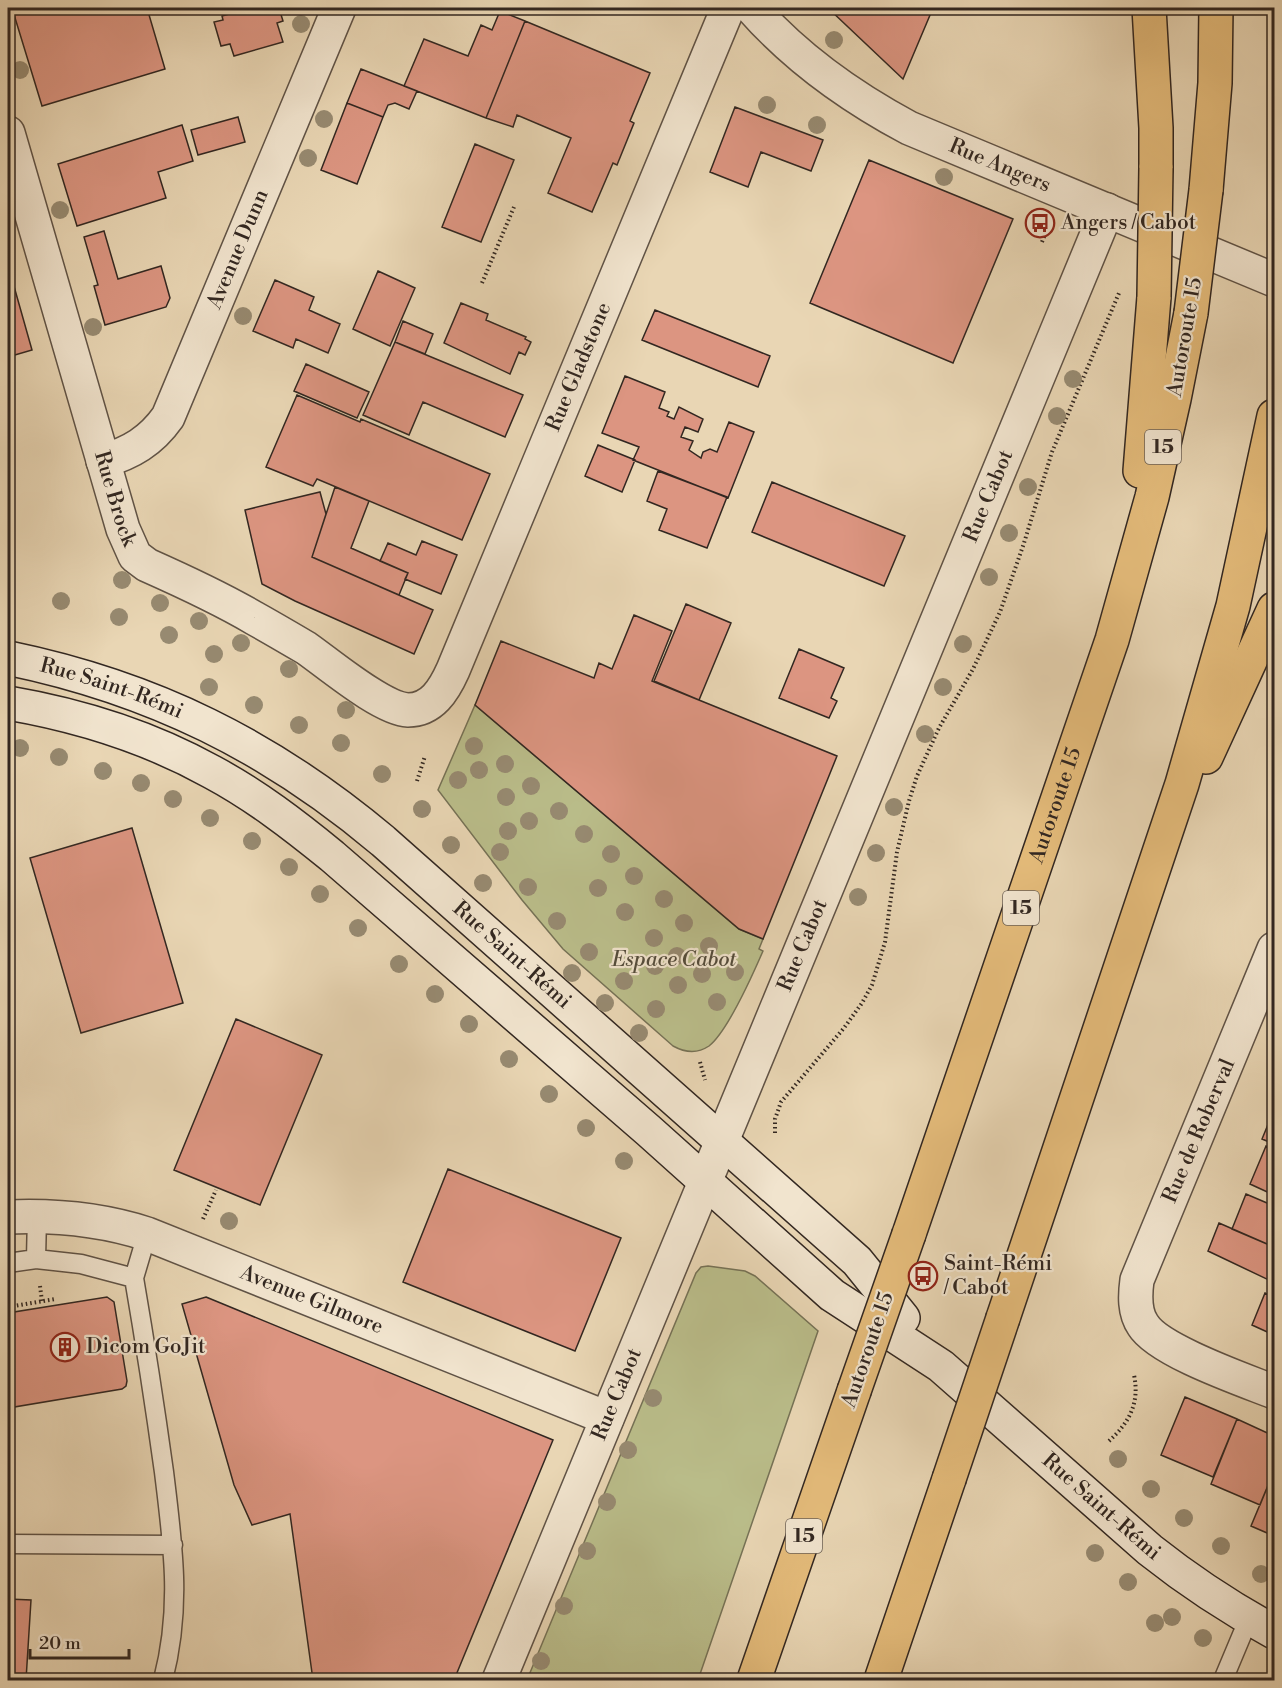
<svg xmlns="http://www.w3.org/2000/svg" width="1282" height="1688" font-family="'Libre Bodoni',serif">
<rect width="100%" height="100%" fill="#e9d6b4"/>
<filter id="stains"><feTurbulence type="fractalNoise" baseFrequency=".00333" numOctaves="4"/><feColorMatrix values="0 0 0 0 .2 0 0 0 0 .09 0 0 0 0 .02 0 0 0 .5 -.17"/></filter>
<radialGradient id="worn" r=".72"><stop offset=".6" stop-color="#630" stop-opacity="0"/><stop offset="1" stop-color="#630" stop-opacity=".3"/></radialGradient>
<path fill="#babd8a" stroke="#767256" stroke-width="1.5" d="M475,705l264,224 24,10 -4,10 4,2c-10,23 -35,80 -54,95 -12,8 -25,6 -36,0l-110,-97 -41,-49 -84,-110z
M708,1266l37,5 10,5 63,55 -120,349h-171l169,-407 5,-6z"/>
<path fill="#dc9581" stroke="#322721" stroke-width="1.5" d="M12,8h135l18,61 -123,37z
M251,8h28l4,13 -6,2 6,19 -49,14 -4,-12 -9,2 -7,-24 9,-2 -1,-4z
M828,8h105l-30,71z
M500,11l25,10 -39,97 -82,-32 20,-47 44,17 13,-31 11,5z
M525,21l125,52 -20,48 4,2 -17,42 -4,-2 -21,49 -44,-19 23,-55 -54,-23 -4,12 -27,-9z
M361,69l56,22 -8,18 -14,-6 -7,2 -5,12 -36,-14z
M347,103l36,14 -26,67 -36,-14z
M735,107l88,33 -12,31 -50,-19 -13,35 -38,-15z
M238,117l7,25 -47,13 -7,-25z
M182,125l11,36 -35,11 8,26 -89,28 -19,-62z
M475,144l39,16 -33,82 -39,-15z
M869,160l144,59 -60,144 -143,-60z
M104,231l14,48 43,-13 9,32 -4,9 -61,18 -11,-39 4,-1 -14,-48z
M8,265l24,85 -24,7z
M378,271l37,17 -25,58 -37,-17z
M275,280l39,17 -5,13 31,14 -12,29 -32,-14 -3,9 -40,-17z
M461,303l27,11 -2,6 40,17 -1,2 6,3 -6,13 -6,-3 -9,22 -66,-31z
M655,310l115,46 -12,31 -116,-47z
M403,321l30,13 -8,20 -30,-12z
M395,342l128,53 -18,42 -82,-35 -14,33 -46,-20z
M306,364l63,28 -12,26 -63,-27z
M625,376l40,16 -6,16 10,4 -2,4 7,3 5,-12 24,12 -5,13 -13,-5 -4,10 12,4 -4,9 12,8 2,-6 7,-3 7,3 12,-30 25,10 -26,66 -95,-38 6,-13 -37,-14z
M297,395l63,27 1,-3 129,55 -28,66 -145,-61 -4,7 -47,-19z
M598,445l37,15 -13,32 -37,-16z
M658,471l69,26 -20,51 -48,-18 8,-21 -20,-8z
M772,482l133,54 -21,50 -132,-54z
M335,487l34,14 -18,47 57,25 -9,22 -87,-38z
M320,492l6,22 -14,43 121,53 -19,44 -119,-53 -33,-17 -17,-74z
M422,541l35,14 -16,39 -36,-15 3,-6 -28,-12 8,-18 28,12z
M686,604l45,19 -32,77 -45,-19z
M634,615l38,16 -20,50 185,75 -74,183 -24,-10 -264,-224 26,-64 93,37 5,-15 13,6z
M799,649l45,19 -13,30 6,3 -8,17 -50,-20z
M132,828l51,175 -102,30 -51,-175z
M236,1019l86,36 -62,150 -86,-35z
M1274,1110v34l-12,-5z
M1266,1146l8,4v45l-24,-11z
M448,1169l173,69 -46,113 -172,-69z
M1246,1194l28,12v41l-42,-18z
M1219,1223l55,24v31l-1,4 -65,-31z
M1265,1293l9,4v38l-22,-10z
M107,1297l7,5 13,79 -1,5 -4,3 -114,19v-95z
M206,1297l347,143 -99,240h-141l-23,-166 -38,11 -18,-40 -52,-181z
M1185,1397l52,22 -24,58 -52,-22z
M1237,1419l37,17v35l-14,34 -49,-21z
M1274,1471v65l-23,-10z
M8,1599l23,1 -5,80h-18z"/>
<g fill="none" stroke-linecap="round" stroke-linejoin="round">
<g stroke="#605346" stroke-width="21">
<path id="lane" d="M36,1259l45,5 53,14 13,-44
M8,1263l28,-4 1,-43
M134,1278c11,64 21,129 30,194 9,74 18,135 -1,208
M8,1544l165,1
M1223,1680l26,-62"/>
</g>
<g stroke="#605346" stroke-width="36">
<g id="street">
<path id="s1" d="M752,8c44,50 99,89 157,120l365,152"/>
<path id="s2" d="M8,133l115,396 12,27 12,9c36,16 73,33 107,53 18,10 35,20 52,30 23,16 76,61 102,62 24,0 36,-20 45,-40l275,-662"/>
<path id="s3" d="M103,461c28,-8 48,-20 65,-44l171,-409"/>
<path d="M1274,949l-137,331c-2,15 -3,32 6,45 16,26 101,55 131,67"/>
<path id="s4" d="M8,1217c47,-2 93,2 139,17l460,184"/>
<path id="s5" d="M499,1680l608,-1470"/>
</g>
</g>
<g stroke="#322721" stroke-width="36">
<g id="secondary">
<path id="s6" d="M8,658c145,30 262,88 375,183l474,420 46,57"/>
<path id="s7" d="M8,703c70,12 141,34 204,69 43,23 82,53 120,84l317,275 183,164 109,71 209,184c39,31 80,58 124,82"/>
</g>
</g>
<g stroke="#322721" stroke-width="36">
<g id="highway">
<path d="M1149,8l7,120v40"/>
<path d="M1206,190l9,-107 1,-75"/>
<path d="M1140,471l14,-174"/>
<path d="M1206,757l68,-148"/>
<path id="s8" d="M909,1234l203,-594 40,-143 22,-98 17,-86"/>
<path d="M1003,1318l179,-534 51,-178 41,-190"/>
<path d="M754,1680l100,-289"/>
<path d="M881,1680l68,-201"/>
</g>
</g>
<path stroke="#322721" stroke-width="4" stroke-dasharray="1.5 3" stroke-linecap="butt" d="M1042,242l6,-15
M482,283l32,-76
M417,781l8,-25
M700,1062l5,18
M775,1133v-14l6,-17 63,-74 18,-25 10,-18 13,-43 12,-90 12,-51 8,-25 22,-48 34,-59 27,-57 24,-69 28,-91 67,-159
M203,1219l13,-29
M40,1286l2,15
M8,1307l47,-8
M1109,1441c20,-18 31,-38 25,-66"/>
<use href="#lane" stroke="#f1e4ce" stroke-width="18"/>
<use href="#street" stroke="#f1e4ce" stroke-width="33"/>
<use href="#secondary" stroke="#f1e4ce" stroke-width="33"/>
<use href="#highway" stroke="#e4bb7a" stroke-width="33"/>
<g stroke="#322721" stroke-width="36" stroke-linecap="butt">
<path id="highway-bridge" d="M1154,297l2,-129
M1191,313l15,-123
M854,1391l55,-157
M949,1479l54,-161"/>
</g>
<use href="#highway-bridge" stroke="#e4bb7a" stroke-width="33"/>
</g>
<g fill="#978a71">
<circle cx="301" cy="24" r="9"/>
<circle cx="834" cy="40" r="9"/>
<circle cx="20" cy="70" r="9"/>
<circle cx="767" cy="105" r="9"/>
<circle cx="324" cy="119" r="9"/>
<circle cx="817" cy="125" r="9"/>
<circle cx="308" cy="158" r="9"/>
<circle cx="944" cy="177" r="9"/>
<circle cx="60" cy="210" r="9"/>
<circle cx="243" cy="316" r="9"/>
<circle cx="93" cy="327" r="9"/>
<circle cx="1073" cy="379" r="9"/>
<circle cx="1057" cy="416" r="9"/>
<circle cx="1028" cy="487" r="9"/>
<circle cx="1009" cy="533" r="9"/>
<circle cx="989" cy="577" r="9"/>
<circle cx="122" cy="580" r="9"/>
<circle cx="61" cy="601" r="9"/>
<circle cx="160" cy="603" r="9"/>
<circle cx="119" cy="617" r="9"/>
<circle cx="199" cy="621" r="9"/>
<circle cx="169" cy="635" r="9"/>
<circle cx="241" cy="643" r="9"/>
<circle cx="963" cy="644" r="9"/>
<circle cx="214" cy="654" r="9"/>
<circle cx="289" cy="669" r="9"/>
<circle cx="209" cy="687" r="9"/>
<circle cx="943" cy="687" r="9"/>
<circle cx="254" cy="705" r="9"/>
<circle cx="346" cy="710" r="9"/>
<circle cx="299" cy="725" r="9"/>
<circle cx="925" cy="734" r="9"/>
<circle cx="341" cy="743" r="9"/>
<circle cx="474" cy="746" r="9"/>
<circle cx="20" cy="748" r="9"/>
<circle cx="59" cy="757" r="9"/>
<circle cx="505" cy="764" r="9"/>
<circle cx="479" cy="770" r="9"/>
<circle cx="103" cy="771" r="9"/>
<circle cx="382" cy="774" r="9"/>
<circle cx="458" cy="780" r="9"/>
<circle cx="141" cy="783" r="9"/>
<circle cx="531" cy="786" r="9"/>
<circle cx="506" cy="797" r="9"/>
<circle cx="173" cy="799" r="9"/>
<circle cx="894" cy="807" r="9"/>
<circle cx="422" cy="809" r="9"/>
<circle cx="559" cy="811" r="9"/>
<circle cx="210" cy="818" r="9"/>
<circle cx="529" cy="821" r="9"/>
<circle cx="508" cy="831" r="9"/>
<circle cx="584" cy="834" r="9"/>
<circle cx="252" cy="841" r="9"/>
<circle cx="451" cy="845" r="9"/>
<circle cx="500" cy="852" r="9"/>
<circle cx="876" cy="853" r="9"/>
<circle cx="611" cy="854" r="9"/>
<circle cx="289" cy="867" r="9"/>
<circle cx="634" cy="876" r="9"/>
<circle cx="483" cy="883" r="9"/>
<circle cx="528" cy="887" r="9"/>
<circle cx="598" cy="888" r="9"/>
<circle cx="320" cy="894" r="9"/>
<circle cx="858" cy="897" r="9"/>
<circle cx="664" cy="899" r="9"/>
<circle cx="625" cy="912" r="9"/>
<circle cx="557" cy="921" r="9"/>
<circle cx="684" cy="923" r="9"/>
<circle cx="358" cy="928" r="9"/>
<circle cx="654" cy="938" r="9"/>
<circle cx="709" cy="946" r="9"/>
<circle cx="589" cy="952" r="9"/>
<circle cx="677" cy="956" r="9"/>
<circle cx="399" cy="964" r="9"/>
<circle cx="655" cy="966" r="9"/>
<circle cx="735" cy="972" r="9"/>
<circle cx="572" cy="973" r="9"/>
<circle cx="702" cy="974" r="9"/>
<circle cx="624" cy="981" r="9"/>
<circle cx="678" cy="985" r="9"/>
<circle cx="435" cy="994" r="9"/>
<circle cx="717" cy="1002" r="9"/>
<circle cx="605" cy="1003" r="9"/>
<circle cx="656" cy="1009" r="9"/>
<circle cx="469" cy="1024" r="9"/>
<circle cx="639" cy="1033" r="9"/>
<circle cx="509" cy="1059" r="9"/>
<circle cx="549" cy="1094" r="9"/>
<circle cx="586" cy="1128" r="9"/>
<circle cx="624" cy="1161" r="9"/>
<circle cx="229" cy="1221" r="9"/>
<circle cx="653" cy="1398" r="9"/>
<circle cx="628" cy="1450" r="9"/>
<circle cx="1118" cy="1459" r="9"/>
<circle cx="1151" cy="1489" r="9"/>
<circle cx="607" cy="1502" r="9"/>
<circle cx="1184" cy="1518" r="9"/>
<circle cx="1221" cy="1546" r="9"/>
<circle cx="587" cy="1551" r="9"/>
<circle cx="1095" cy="1553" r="9"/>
<circle cx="1261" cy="1574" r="9"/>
<circle cx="1128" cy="1582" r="9"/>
<circle cx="564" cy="1606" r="9"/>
<circle cx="1172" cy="1617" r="9"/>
<circle cx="1155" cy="1623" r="9"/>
<circle cx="1203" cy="1638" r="9"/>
<circle cx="541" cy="1661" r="9"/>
</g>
<defs>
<g id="bus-ring" transform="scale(1.5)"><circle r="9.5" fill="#f1e4ce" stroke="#8f2418" stroke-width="1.5"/><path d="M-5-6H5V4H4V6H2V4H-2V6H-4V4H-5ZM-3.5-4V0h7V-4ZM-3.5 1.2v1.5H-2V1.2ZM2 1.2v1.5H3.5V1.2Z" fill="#8f2418"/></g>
<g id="building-ring" transform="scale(1.5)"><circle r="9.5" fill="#f1e4ce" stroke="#8f2418" stroke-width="1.5"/><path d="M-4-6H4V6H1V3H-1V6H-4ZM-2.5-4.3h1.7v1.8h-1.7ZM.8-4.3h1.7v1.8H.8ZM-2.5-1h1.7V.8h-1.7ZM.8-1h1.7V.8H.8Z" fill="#8f2418"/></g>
</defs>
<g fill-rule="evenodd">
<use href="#bus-ring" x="1040" y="223"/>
<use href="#bus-ring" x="923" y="1276"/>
<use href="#building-ring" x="65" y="1347"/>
</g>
<g text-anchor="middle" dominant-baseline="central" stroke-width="4.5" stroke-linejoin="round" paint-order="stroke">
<g fill="#f1e4ce" stroke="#6b6055" stroke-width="1.5">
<rect x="1145" y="430" width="36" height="34" rx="4.5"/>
<rect x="1003" y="891" width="36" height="34" rx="4.5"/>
<rect x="786" y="1519" width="36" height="34" rx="4.5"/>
</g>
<g font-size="20" font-weight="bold" fill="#322721">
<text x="1163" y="447">15</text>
<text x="1021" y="908">15</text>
<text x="804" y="1536">15</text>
</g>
<g font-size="21" fill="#322721" stroke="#f1e4ce">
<text stroke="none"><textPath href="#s1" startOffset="297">Rue Angers</textPath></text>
<text stroke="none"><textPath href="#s3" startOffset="262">Avenue Dunn</textPath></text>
<text transform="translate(1185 337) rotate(-80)">Autoroute 15</text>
<text stroke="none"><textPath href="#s2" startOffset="1149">Rue Gladstone</textPath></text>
<text stroke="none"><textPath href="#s5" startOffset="1281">Rue Cabot</textPath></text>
<text stroke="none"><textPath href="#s2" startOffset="381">Rue Brock</textPath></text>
<text stroke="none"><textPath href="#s6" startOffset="108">Rue Saint-Rémi</textPath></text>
<text stroke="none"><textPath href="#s8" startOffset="453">Autoroute 15</textPath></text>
<text stroke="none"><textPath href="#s5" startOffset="795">Rue Cabot</textPath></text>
<text stroke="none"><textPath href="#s6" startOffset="594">Rue Saint-Rémi</textPath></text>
<text transform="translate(1199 1131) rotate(-67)">Rue de Roberval</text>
<text stroke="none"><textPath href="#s4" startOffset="318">Avenue Gilmore</textPath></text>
<text transform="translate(868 1350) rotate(-71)">Autoroute 15</text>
<text stroke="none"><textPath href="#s5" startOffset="309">Rue Cabot</textPath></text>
<text stroke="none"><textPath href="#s7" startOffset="1372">Rue Saint-Rémi</textPath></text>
</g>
<g font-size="21" fill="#322721" stroke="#f1e4ce" text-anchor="start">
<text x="1061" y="223">Angers / Cabot</text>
<text x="944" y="1264">Saint-Rémi<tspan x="944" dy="24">/ Cabot</tspan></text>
<text x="86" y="1347">Dicom GoJit</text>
</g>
<g font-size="21" font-style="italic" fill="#544c3b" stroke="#f1e4ce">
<text x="674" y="960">Espace Cabot</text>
</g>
</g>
<rect width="1282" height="1688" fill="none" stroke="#e9d6b4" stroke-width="30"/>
<rect x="9" y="9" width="1264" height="1670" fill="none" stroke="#322721" stroke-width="3"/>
<rect x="15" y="15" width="1252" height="1658" fill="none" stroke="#322721" stroke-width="1.5"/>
<path d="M30 1649v9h99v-9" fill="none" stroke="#322721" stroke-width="3"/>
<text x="39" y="1649" font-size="18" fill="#322721" stroke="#f1e4ce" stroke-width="4.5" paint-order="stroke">20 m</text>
<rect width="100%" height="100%" filter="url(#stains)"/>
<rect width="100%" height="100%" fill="url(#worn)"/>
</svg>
